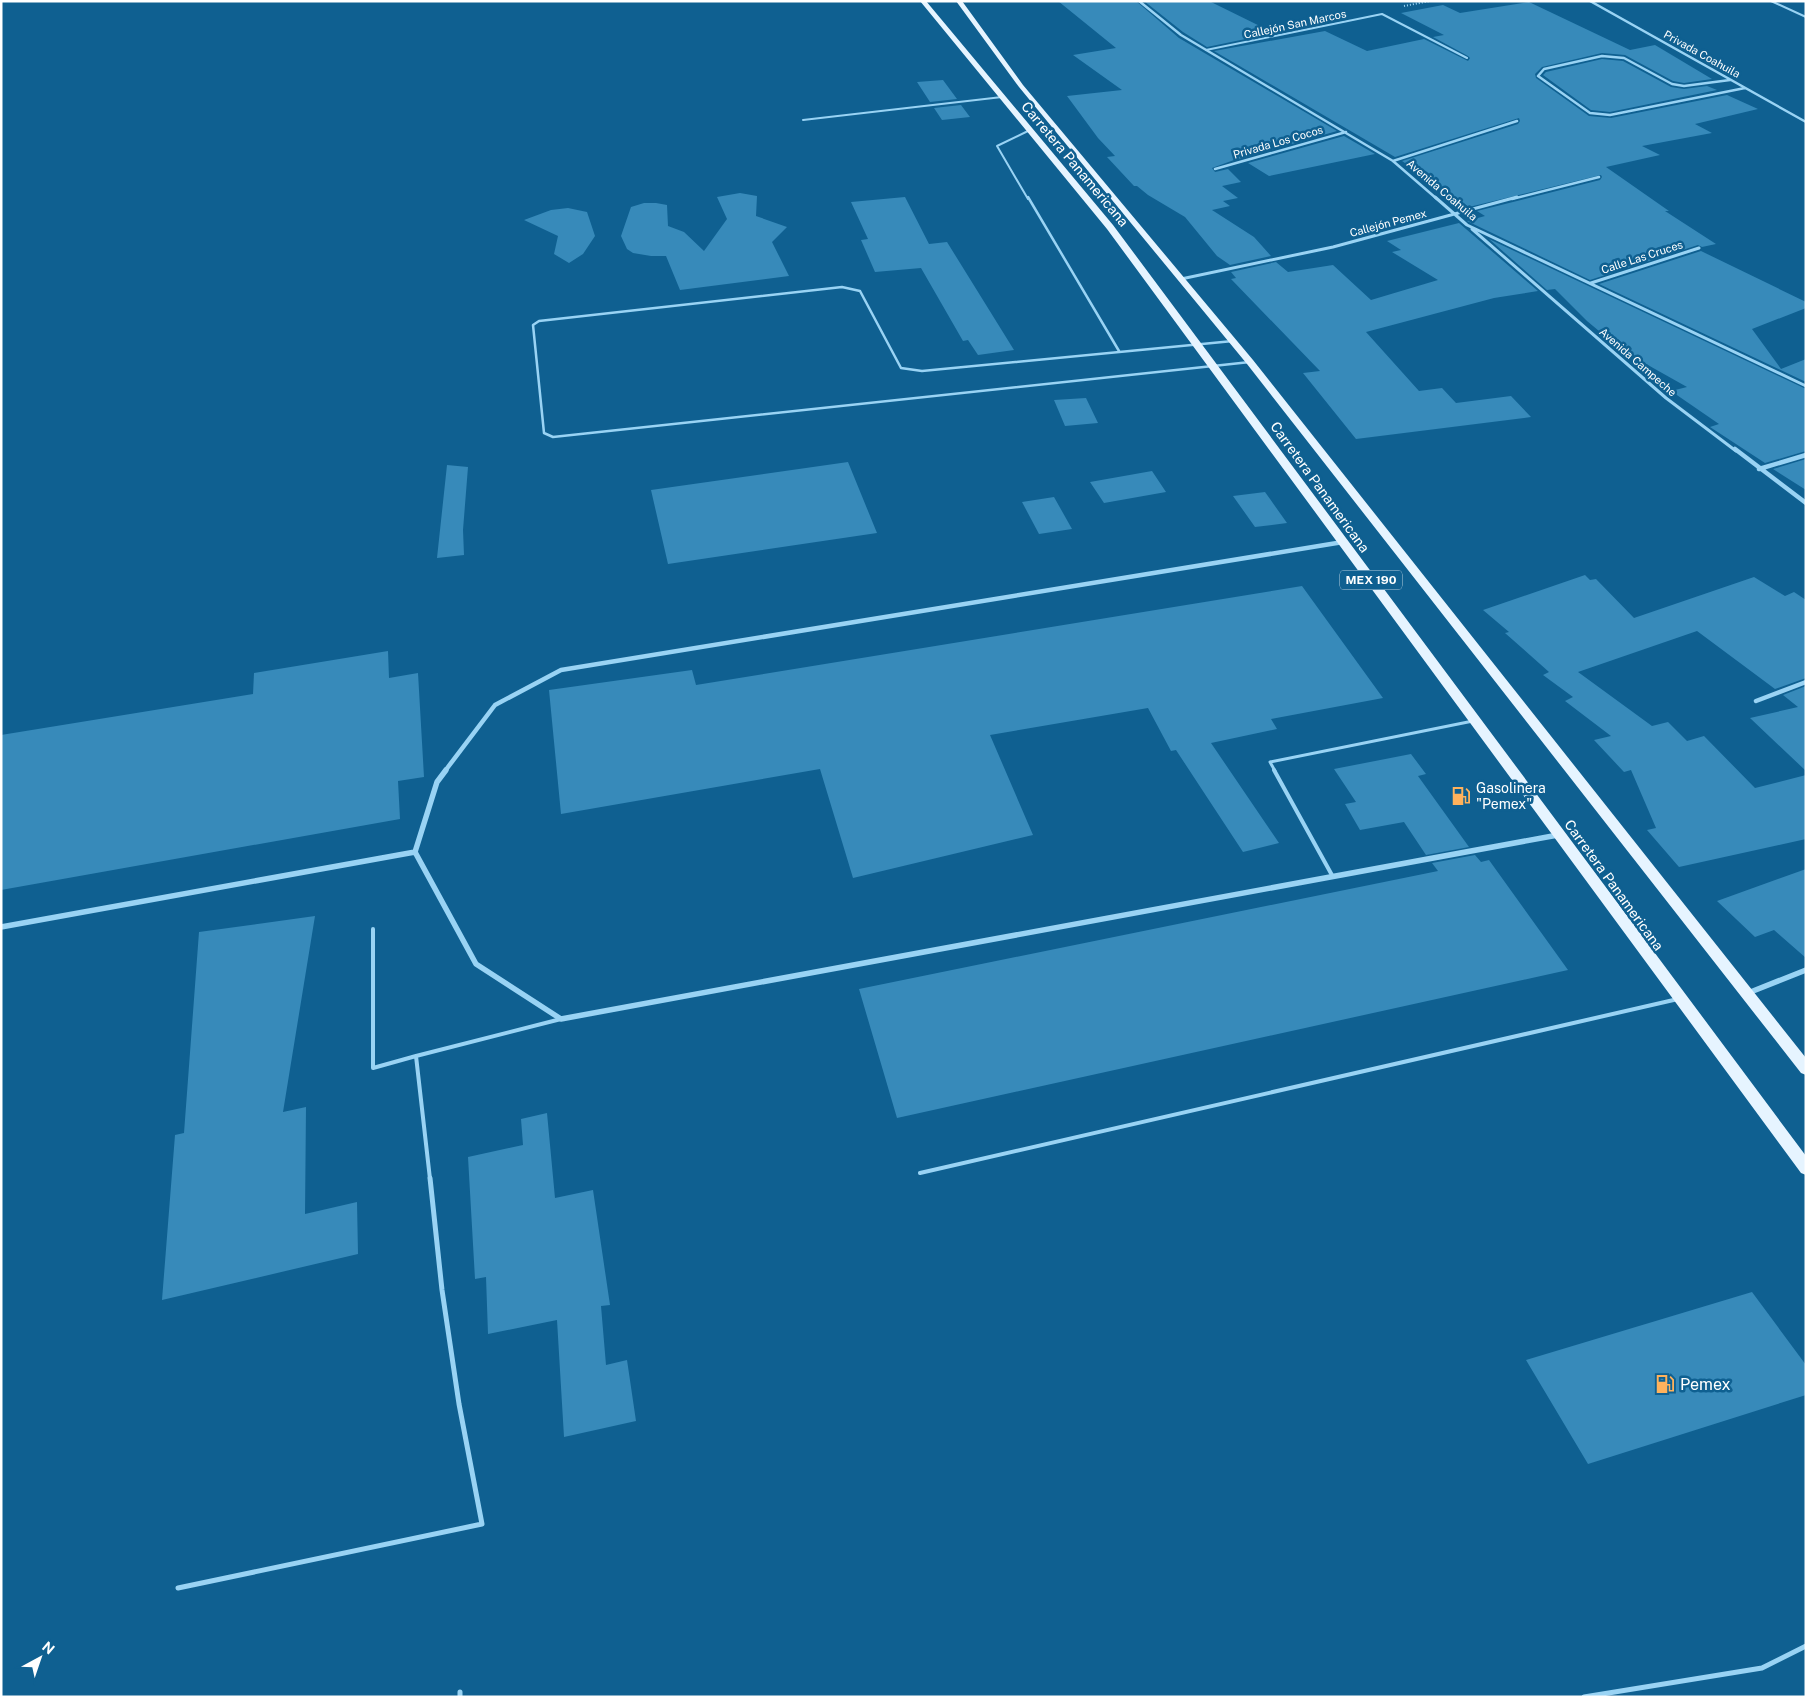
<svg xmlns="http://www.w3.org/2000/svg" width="1807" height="1698" font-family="'Public Sans',sans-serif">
<rect width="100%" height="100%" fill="#0f6091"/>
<path fill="#378aba" d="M1058,1h78l43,37 158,93 -97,28 -3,-3 -3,4 -22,8 3,4 13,-3 13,13 -19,4 16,12 -15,3 7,5 -18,4 42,27 17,19 -41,9 -13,-9 -32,-39 -37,-22 -11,-9h-3l-27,-29 8,-1 -17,-18 -31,-42 55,-6 -49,-35 43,-7z
M1144,1h65l65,32 -67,14 -24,-15z
M1529,2l101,48 25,-5 57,34 -28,4 -11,-2 -48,-26 -23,-2 -60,14 -7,7 1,4 53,38 22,2 116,-23 31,14 -63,15 17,9 -70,13 18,9 -54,12 63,44h-4l51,33 -14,3 -4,-2 -108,35 -123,-59 18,-5 -8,-5 123,-31 2,-3 -1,-2 -132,32 -67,-46 116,-37 2,-3 -1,-3 -124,39 -181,-106 111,-20 42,20 57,-12 44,22 2,-3 -2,-2 -35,-19 11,-2 -43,-22 42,-8 17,8z
M1602,59l21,2 48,26 13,2 23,-3 10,4 -107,22 -19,-2 -48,-35 3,-3z
M943,80l14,19 -27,3 -13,-20z
M961,105l9,12 -28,3 -8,-12z
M1344,136l31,18 -106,22 -21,-13z
M740,193l17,3 -1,20 31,11 -15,15 17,34 -109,14 -14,-34h-15l-18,-3 -6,-4 -6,-13 10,-29 13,-4h12l11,2 1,21 16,6 20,19 23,-32 -10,-22z
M905,197l24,47 18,-2 67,108 -36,5 -10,-15 -5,1 -42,-73 -46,4 -14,-32 7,-1 -17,-37z
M568,208l19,4 8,24 -12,18 -14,9 -15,-9 4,-18 -34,-16 27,-10z
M1459,223l79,68 -44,7 -128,34 53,59 23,-3 14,15 55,-7 20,21 -175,22 -53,-66 17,-2 -89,-92 5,-1 -5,-6 45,-10 12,10 45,-7 38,35 67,-20 -46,-28 9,-2 -14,-9z
M1489,239l317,150v62l-41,12 -52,-34 -3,-2 9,-3 -48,-33 16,-4 -64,-36 -36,-30 -32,-32 -8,1z
M1701,251l105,51v6l-54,21 29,40 25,-10v23l-207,-98z
M1086,398l12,25 -33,3 -11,-26z
M1806,459v31l-33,-21z
M848,462l29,71 -209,31 -17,-74z
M447,465l21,2 -5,63 1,25 -27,3z
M1152,471l14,21 -62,11 -14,-21z
M1265,492l22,31 -32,4 -22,-31z
M1054,497l18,32 -33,5 -17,-32z
M1585,575l5,5 6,-1 38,39 120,-41 31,19 9,-4 12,8v78l-31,11 -78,-58 -119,41 74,54 16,-4 19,19 17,-5 51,52 51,-13v64l-127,28 -32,-37 9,-2 -25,-58 -7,2 -30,-32 17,-4 -46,-35 8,-4 -30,-22 6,-3 -44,-39 4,-1 -26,-22z
M1302,586l81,112 -112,21 6,10 -66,14 68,100 -36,9 -67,-102 -5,1 -23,-43 -158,27 43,100 -180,43 -33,-109 -259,45 -12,-124 143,-20 4,15z
M388,651l1,27 29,-5 6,104 -26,4 2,38 -399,71v-155l252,-41 1,-21z
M1806,686v85l-56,-53 48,-11 -15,-12z
M1411,754l15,20 -8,2 51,71 -43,8 -22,-33 -44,8 -15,-26 11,-2 -22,-33z
M1475,855l6,7 8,-2 79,110 -671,148 -38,-129 579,-118 -6,-8z
M1806,869v89l-32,-28 -19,7 -38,-36z
M315,916l-32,196 23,-5 -1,107 52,-12 1,52 -196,46 13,-165 9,-2 15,-201z
M547,1113l8,85 38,-8 17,115 -9,1 5,59 21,-5 9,61 -72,16 -7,-117 -69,14 -2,-57 -11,2 -7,-122 55,-12 -2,-26z
M1752,1292l54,73v30l-218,69 -62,-104z"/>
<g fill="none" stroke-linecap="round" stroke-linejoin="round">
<path stroke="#99d3f4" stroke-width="2" stroke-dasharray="1 2" stroke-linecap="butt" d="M1404,6l26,-5"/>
<path stroke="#99d3f4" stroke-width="2" d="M1771,1l35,16
M1206,50l176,-36 85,44
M803,120l199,-23
M1028,199l-31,-53 33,-16"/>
<path stroke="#99d3f4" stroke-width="2.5" d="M1028,197l91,154
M1233,341l-311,30 -21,-3 -41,-77 -18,-4 -303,34 -6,4 11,108 9,4 697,-75"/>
<path stroke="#99d3f4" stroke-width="3" d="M1275,771l-5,-9 203,-41"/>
<path stroke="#99d3f4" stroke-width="4" d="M1274,770l59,107
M373,929v139l43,-12
M920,1173l758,-174
M430,1179l-14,-123 145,-37"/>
<path stroke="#99d3f4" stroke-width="5" d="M178,1588l304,-64 -23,-120 -17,-114 -12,-112
M460,1692v5
M1584,1697l178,-29 44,-22"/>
<path stroke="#99d3f4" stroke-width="2.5" d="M1139,1l42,34 212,126 44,38
M1590,1l216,121
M1730,80l-46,6 -12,-2 -48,-26 -22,-2 -58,13 -6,7 52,37 20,2 135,-27
M1393,161l124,-40
M1215,169l131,-37
M1512,199l87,-22"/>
<path stroke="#99d3f4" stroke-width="3" d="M1435,197l32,28 339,161
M1472,229l194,169 70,53
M1181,279l152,-32 184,-50
M1591,283l108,-35"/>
<path stroke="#99d3f4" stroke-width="4.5" d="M1735,449l71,54
M1759,469l47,-14
M1756,701l50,-19
M445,771l50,-66 66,-35 782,-128"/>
<path stroke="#99d3f4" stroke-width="5.5" d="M446,770l-9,12 -22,70 61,112 85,55 997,-184
M1,927l414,-75
M1748,993l58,-23"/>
<path fill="#e6f4ff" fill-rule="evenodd" d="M920,1h6l187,224 693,931v19l-5,-2 -694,-944z
M956,1h6l61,84 230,275 553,698v17l-5,-2 -554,-709 -228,-277z"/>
</g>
<defs>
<g id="fuel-bare" transform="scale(1.5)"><path d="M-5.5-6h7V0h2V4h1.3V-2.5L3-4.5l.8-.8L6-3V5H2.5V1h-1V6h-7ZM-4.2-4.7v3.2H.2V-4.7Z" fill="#ffb25c" stroke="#0f6091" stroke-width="2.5" paint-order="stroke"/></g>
</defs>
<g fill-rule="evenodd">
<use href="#fuel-bare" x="1461" y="796"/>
<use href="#fuel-bare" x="1665" y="1384"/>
</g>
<g text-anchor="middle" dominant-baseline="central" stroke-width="5" stroke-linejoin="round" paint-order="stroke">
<g font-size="11" fill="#fff" stroke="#0f6091">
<text transform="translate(1295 24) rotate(-12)">Callejón San Marcos</text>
<text transform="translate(1702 54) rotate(29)">Privada Coahuila</text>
<text transform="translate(1278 142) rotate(-16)">Privada Los Cocos</text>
<text transform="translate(1442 190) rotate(40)">Avenida Coahuila</text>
<text transform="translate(1388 223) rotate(-15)">Callejón Pemex</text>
<text transform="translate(1642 257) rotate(-18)">Calle Las Cruces</text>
<text transform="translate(1638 362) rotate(41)">Avenida Campeche</text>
</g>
<rect fill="#0f6091" stroke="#b7cfde" stroke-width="1" x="1340" y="570.5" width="62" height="19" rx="4"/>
<g font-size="12" font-weight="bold" fill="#fff">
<text x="1371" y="580">MEX 190</text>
</g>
<g font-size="14" fill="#fff" stroke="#0f6091">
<text transform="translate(1075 164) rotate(50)">Carretera Panamericana</text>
<text transform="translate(1320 487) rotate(54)">Carretera Panamericana</text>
<text transform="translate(1614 885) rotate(54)">Carretera Panamericana</text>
</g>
<g font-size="14" fill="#fff" stroke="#0f6091" text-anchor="start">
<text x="1476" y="788">Gasolinera<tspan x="1476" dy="16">"Pemex"</tspan></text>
</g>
<g font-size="16" fill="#fff" stroke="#0f6091" text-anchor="start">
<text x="1680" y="1384">Pemex</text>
</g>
</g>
<rect width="1807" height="1698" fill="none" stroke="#ffffff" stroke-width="5"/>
<g transform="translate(40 1658) rotate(40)" stroke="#0f6091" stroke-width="4" paint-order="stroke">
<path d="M0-4L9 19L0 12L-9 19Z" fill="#ffffff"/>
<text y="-8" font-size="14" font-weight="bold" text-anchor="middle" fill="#ffffff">N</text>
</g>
</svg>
